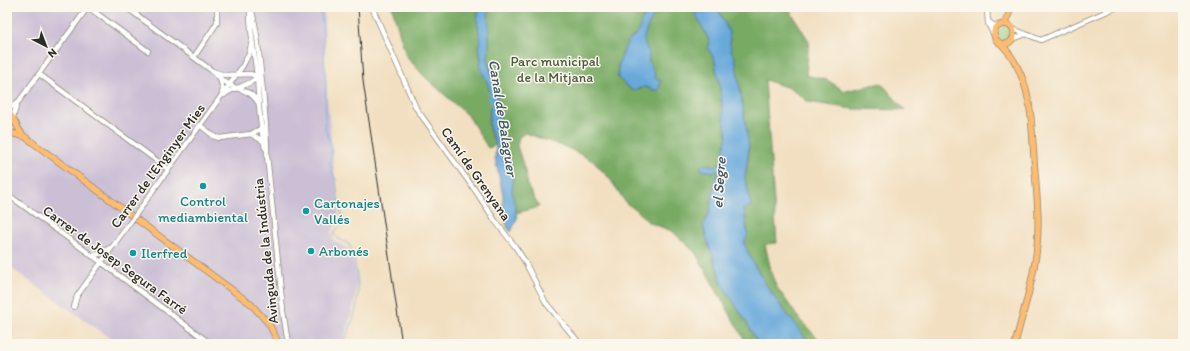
<svg xmlns="http://www.w3.org/2000/svg" width="1190" height="351" font-family="Itim,sans-serif">
<rect width="100%" height="100%" fill="#fbf7ec"/>
<filter id="ink" filterUnits="userSpaceOnUse"><feTurbulence type="fractalNoise" baseFrequency=".025" numOctaves="2"/><feDisplacementMap in="SourceGraphic" scale="8" xChannelSelector="R" yChannelSelector="G"/><feConvolveMatrix kernelMatrix="1 2 1 2 8 2 1 2 1" color-interpolation-filters="sRGB"/></filter>
<filter id="wash" filterUnits="userSpaceOnUse"><feTurbulence type="fractalNoise" baseFrequency=".012" numOctaves="4" result="noise"/><feDisplacementMap in="SourceGraphic" scale="16" xChannelSelector="R" yChannelSelector="G"/><feGaussianBlur stdDeviation="0.9" result="paint"/><feColorMatrix in="noise" values="0 0 0 0 0 0 0 0 0 0 0 0 0 0 0 0 0 1.4 0 .05"/><feComposite in="paint" operator="in"/></filter>
<g filter="url(#wash)">
<rect width="100%" height="100%" fill="#f2dfc1"/>
<path fill="#cbbfd5" d="M7,7h317l1,68 14,146 -8,10 3,10 12,7 8,17 3,16 -3,22 -11,41h-225l-111,-79z"/>
<path fill="#96c472" stroke="#60784e" d="M997 34a8 8 0 1 1 16 0a8 8 0 1 1-16 0Z"/>
<path fill="#78aa64" stroke="#526a48" d="M392,7h87l-2,14 3,16 -1,9 2,13 -1,9 8,16 3,13v8l-3,18 2,10 6,12 -8,3 -19,-31 -45,-41 -18,-20z
M488,7h160l-1,4 -6,11 -2,10 -10,8 -3,6 -8,20v12l14,12 13,-3 8,3 7,-2v-8l-5,-2c0,-7 -5,-11 -6,-17 -1,-5 0,-1 0,-6 -1,-4 -4,-8 -5,-12 -1,-12 9,-27 16,-36h32l17,33 -1,8 7,13 1,8 3,11 3,28 5,27 -6,28 -6,3 -5,-2 -8,6 11,2 5,-2 1,2c-6,13 -6,26 -10,40 -2,7 -6,10 -5,18l17,52 26,41 11,21h-10l-4,-5 -49,-87 -23,-21 -24,-9 -9,-10 -13,-9 -16,-24 -17,-18 -25,-13 -43,-15 -6,4 -2,9 8,25 3,16 11,20 -23,6 -4,-21 1,-11 -3,-15 -2,-4 -6,-21 -5,-44 -5,-22 -4,-13 1,-21z
M717,7h73l-1,2 20,32 -3,34 21,5 18,11 36,-8 24,27 -52,-1 -45,-7 -16,-13 -27,-9 12,163 -12,1 7,31 4,11 24,34 23,24h-13c-24,-32 -51,-63 -66,-101 8,-15 -2,-21 1,-34l2,-2 -2,-29 4,-25 -1,-11 -13,-85 -4,-6 -2,-19z"/>
<path fill="#68a8db" stroke="#4a6a83" d="M479,7h9l1,34 -1,21 4,13 5,22 5,44 6,21 2,4 3,15 -1,11 5,26 -6,14 -3,-3 -3,-10 -2,-14v-10l-8,-37 1,-13 -7,-18 2,-30 -3,-13 -8,-16 1,-9 -2,-13 1,-9 -3,-16z
M648,7h12l-11,17 -5,13 1,8 4,8v9l5,9 1,7 6,3 -3,10 -13,-4 -13,3 -14,-12v-12l9,-24 12,-10 2,-10 6,-11z
M692,7h25l12,25 2,19 4,6 14,89 -4,32 6,27 -1,2 -4,1 -2,2 4,25 -4,8c15,38 42,69 66,101h-52l-11,-21 -26,-41 -8,-27 -4,-8 -6,-22 6,-11 6,-32 4,-10 -1,-2 -5,2 -11,-2 -2,-3 5,-3 10,2 6,-3 6,-28 -5,-27 -3,-29 -3,-10 -1,-8 -7,-13 1,-8z"/>
<g fill="none" stroke-linecap="round" stroke-linejoin="round">
<path stroke="#68a8db" stroke-width="1" d="M321,7l5,78 -1,43 7,20 -2,15 3,11 3,6 2,19 5,20 -2,6 -6,6 -1,4 3,3 12,6c9,24 12,49 5,73 -3,9 -7,18 -10,27"/>
<path stroke="#68a8db" stroke-width="3" d="M490,93l2,14"/>
</g>
</g>
<g filter="url(#ink)">
<g fill="none" stroke-linecap="round" stroke-linejoin="round">
<g stroke="#8e8576" stroke-width="6">
<path id="minor" d="M88,7l60,44
M126,7l85,63c7,7 14,13 23,17 12,5 17,4 25,17
M372,7l44,101 61,85 19,29 18,23 10,15 22,43 34,41
M987,7l1,17 6,11
M251,9c6,17 7,36 9,54 3,31 7,61 7,92l16,156 5,33
M250,12c0,22 5,43 7,65 2,23 2,48 8,71
M988,21l5,4 6,1
M1013,29l28,11 76,-33
M1013,39l13,-5
M194,57l23,-34v-16
M212,71l13,4 26,-1 8,4
M39,74l129,95
M220,78l3,12 -1,3
M224,95c10,-9 25,-8 33,-18
M7,110l12,-9 69,-94
M13,117l4,-13
M201,126l14,11 5,1 31,-4 11,-6
M251,134l12,7
M7,194l94,68 110,82
M137,213l105,-146 7,-13 3,-14
M92,256l7,-2 11,-6
M74,307l3,-11 54,-75"/>
</g>
<g stroke="#8e8576" stroke-width="7">
<path id="major" d="M994 34a10 10 0 1 1 20 0a10 10 0 1 1-20 0Z
M1004,24l5,-10 1,-7
M999,42c11,10 19,24 24,38 9,24 9,53 11,78 2,30 6,59 3,88 -3,33 -14,66 -22,98
M7,112c8,4 9,17 17,24l227,168 18,20 10,20
M7,132l15,4"/>
</g>
<use href="#minor" stroke="#fff" stroke-width="4.5"/>
<use href="#major" stroke="#febc70" stroke-width="5.5"/>
<path stroke="#2b2b2b" stroke-width="1" d="M358,7l5,74 39,263"/>
<g stroke="#8e8576" stroke-width="6" stroke-linecap="butt">
<path id="minor-bridge" d="M131,221l6,-8"/>
</g>
<use href="#minor-bridge" stroke="#fff" stroke-width="4.5"/>
</g>
</g>
<g fill="#0f9aa8" stroke="#fbf7ec" stroke-width="1.5">
<circle cx="203" cy="186" r="4"/>
<circle cx="306" cy="211" r="4"/>
<circle cx="311" cy="251" r="4"/>
<circle cx="133" cy="253" r="4"/>
</g>
<g text-anchor="middle" dominant-baseline="central" stroke-width="3" stroke-linejoin="round" paint-order="stroke">
<g font-size="14" fill="#4b5940" stroke="#fbf7ec">
<text x="555" y="61">Parc municipal<tspan x="555" dy="16">de la Mitjana</tspan></text>
</g>
<g font-size="14" fill="#2b2b2b" stroke="#fbf7ec">
<text transform="translate(158 166) rotate(-54)">Carrer de l'Enginyer Mies</text>
<text transform="translate(476 174) rotate(55)">Camí de Grenyana</text>
<text transform="translate(266 251) rotate(-96)">Avinguda de la Indústria</text>
<text transform="translate(115 260) rotate(36)">Carrer de Josep Segura Farré</text>
</g>
<g font-size="14" fill="#0d838f" stroke="#fbf7ec" text-anchor="start">
<text x="203" y="201" text-anchor="middle">Control<tspan x="203" dy="16">mediambiental</tspan></text>
<text x="314" y="203">Cartonajes<tspan x="314" dy="16">Vallés</tspan></text>
<text x="319" y="251">Arbonés</text>
<text x="141" y="253">Ilerfred</text>
</g>
<g font-size="15" font-style="italic" fill="#405769" stroke="#fbf7ec">
<text transform="translate(503 118) rotate(81)">Canal de Balaguer</text>
<text transform="translate(719 183) rotate(-86)">el Segre</text>
</g>
</g>
<rect width="1190" height="351" fill="none" stroke="#fbf7ec" stroke-width="24"/>
<g transform="translate(46 46) rotate(138)" stroke="#fbf7ec" stroke-width="3" paint-order="stroke">
<path d="M0-3L7 15L0 10L-7 15Z" fill="#2b2b2b"/>
<text y="-6" font-size="11" font-weight="bold" text-anchor="middle" fill="#2b2b2b">N</text>
</g>
</svg>
